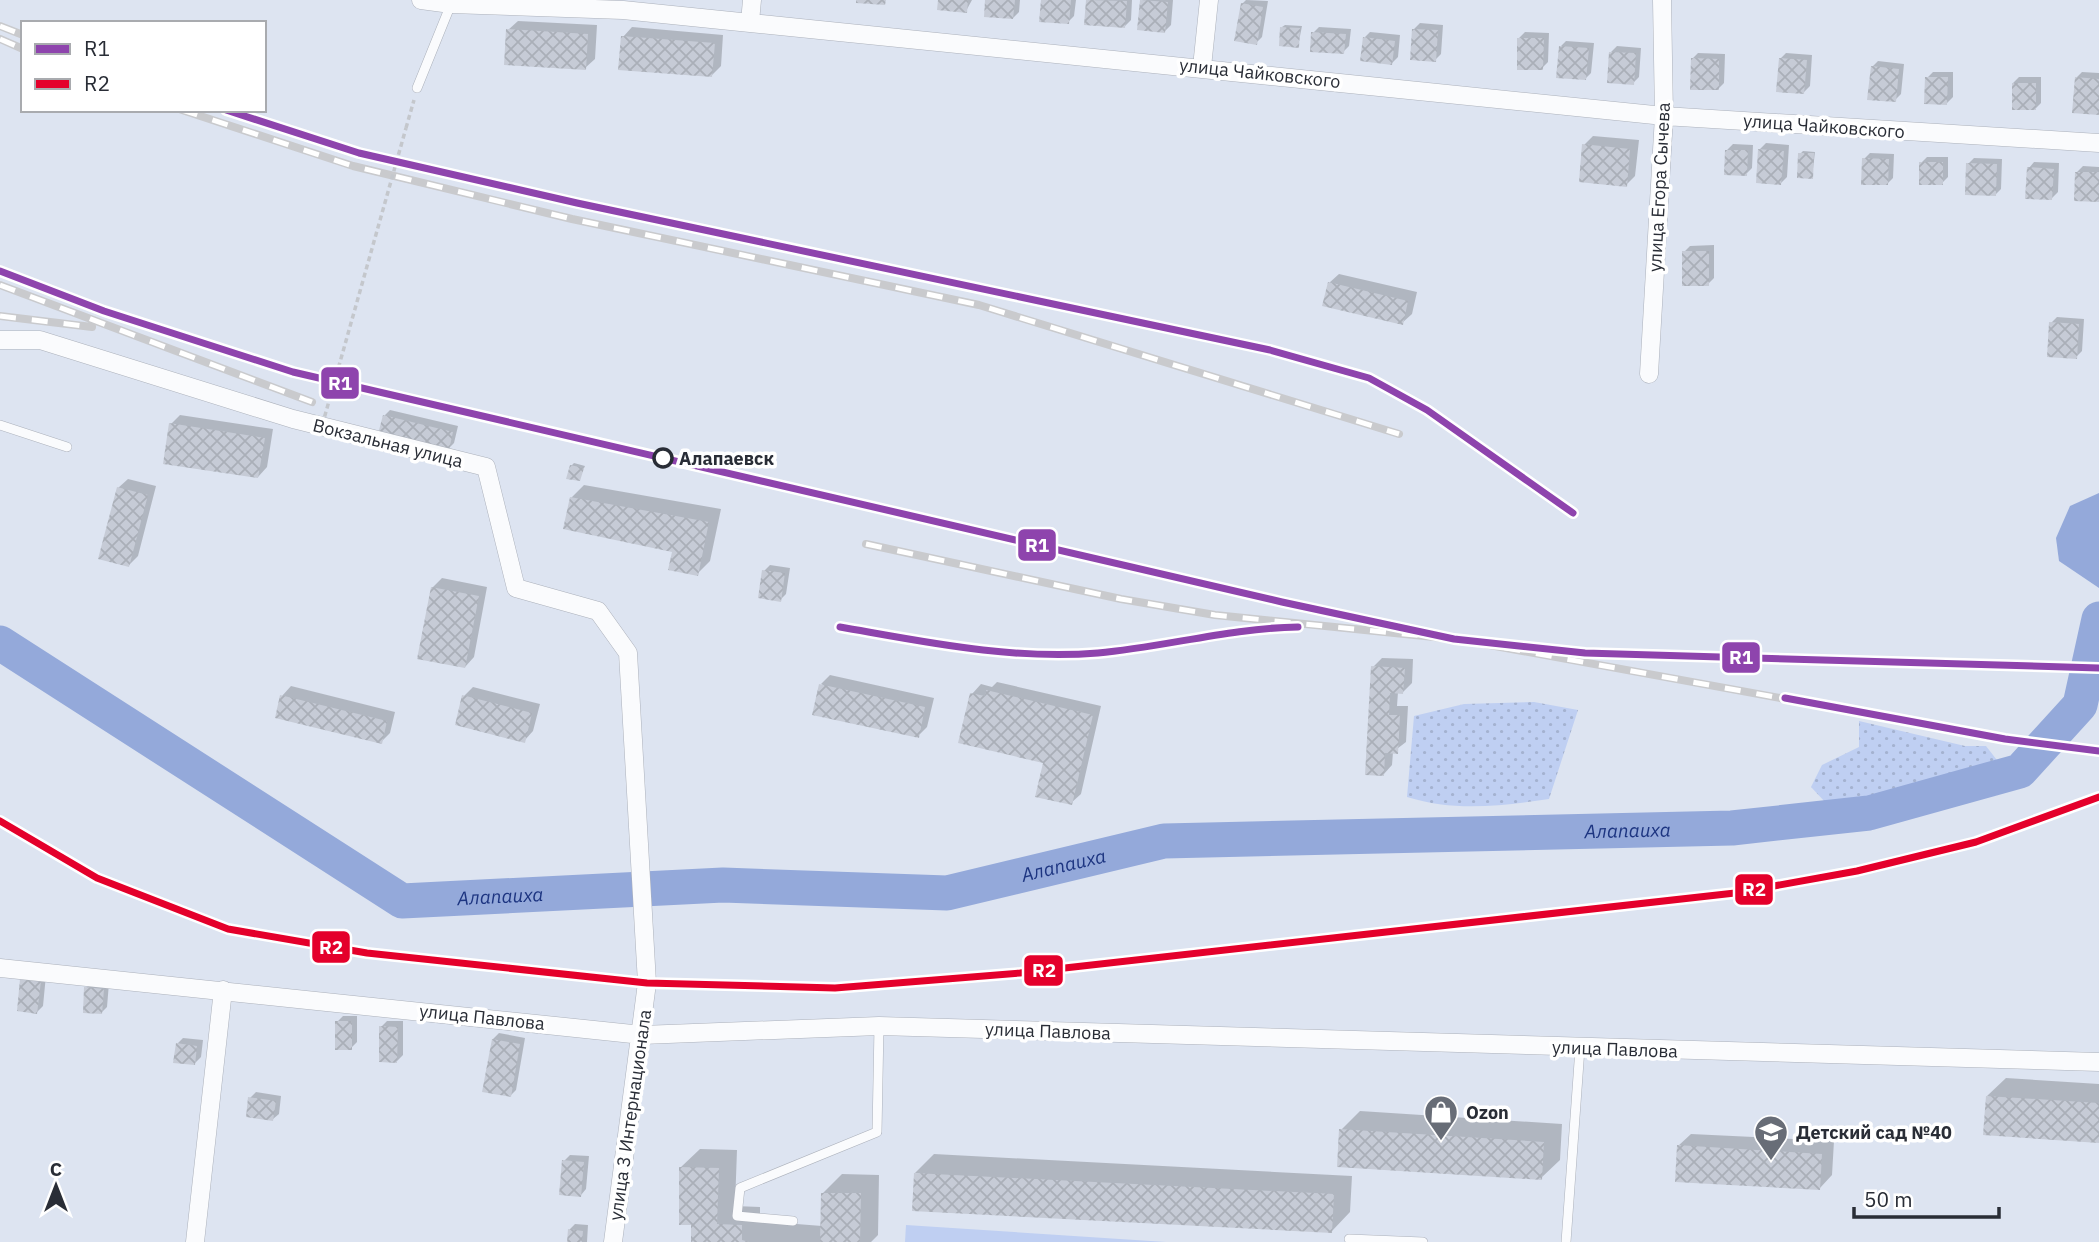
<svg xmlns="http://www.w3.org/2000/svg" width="2099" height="1242" font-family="'IBM Plex Sans',sans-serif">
<defs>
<pattern id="grass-dots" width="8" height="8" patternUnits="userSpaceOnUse" patternTransform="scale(1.75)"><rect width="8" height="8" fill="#bfcff2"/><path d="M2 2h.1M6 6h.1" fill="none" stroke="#a4b2d0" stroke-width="1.8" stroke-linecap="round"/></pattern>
<pattern id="building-cross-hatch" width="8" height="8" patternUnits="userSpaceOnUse" patternTransform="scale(1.75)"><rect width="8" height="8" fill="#c6cbd6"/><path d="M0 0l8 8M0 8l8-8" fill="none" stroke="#aaafb8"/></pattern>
</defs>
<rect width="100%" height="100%" fill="#dde4f1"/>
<path fill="url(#grass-dots)" d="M1534,702l44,8 -29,89c-49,7 -94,13 -142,-2l7,-81 50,-12z
M1859,721l106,25h21l14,18 -86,28 -88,11 -15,-16 11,-22 37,-18z"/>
<path fill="#bfcff2" d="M906,1225l260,17h-261z"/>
<path fill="#94a9da" d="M2099,493v95l-40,-27 -3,-23 14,-32z"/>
<path fill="#0003" d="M940,0h32l-6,11z
M987,0h33l-1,12 -6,6z
M1043,0h33l-2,16 -6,6z
M1088,0h44l-1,20 -6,6 -39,-3z
M1142,0h31l-2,25 -6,6z
M1246,0l22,1 -6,36 -6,6 -14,-39z
M518,21l79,4 -2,34 -10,9 -77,-38z
M1420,23l23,2 -2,29 -6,6 -21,-31z
M1285,25l17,1 -4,20 -16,-19z
M632,27l91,8 -2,31 -10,10 -88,-39z
M1319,27l32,2 -2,17 -6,6 -30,-19z
M1370,32l30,3 -2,22 -6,6 -28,-25z
M1525,32l24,1 -1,29 -6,6 -23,-30z
M1566,41l28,2 -3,30 -6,6 -25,-32z
M1617,46l24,2 -2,29 -6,6 -22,-31z
M1698,53l27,1 -1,29 -6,6 -26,-30z
M1786,53l26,2 -2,31 -6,6 -24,-33z
M1878,61l26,3 -3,30 -6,6 -23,-33z
M1933,72h20v25l-6,6 -20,-25z
M2082,72l17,1v39l-23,-34z
M2019,77h22v26l-6,6 -22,-26z
M1593,136l46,4 -4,36 -9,9 -42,-40z
M1766,143l23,2 -2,32 -6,6 -21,-34z
M1733,144l20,1 -1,23 -6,6 -19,-24z
M1803,151l12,1 -3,25 -12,-23z
M1870,153l24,1 -1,24 -6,6 -23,-25z
M1927,157h21v20l-6,6 -21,-20z
M1974,158l28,1 -1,30 -6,6 -27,-31z
M2034,162l25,1 -1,29 -6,6 -23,-30z
M2083,166l16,1v33l-22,-28z
M1714,245v33l-6,6 -24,-32 6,-6z
M1339,274l78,18 -5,22 -10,9 -73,-40z
M2057,317l27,2 -2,32 -6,6 -25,-34z
M390,410l68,16 -4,17 -6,6 -64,-33z
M180,415l93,14 -6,38 -9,10 -87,-53z
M574,463l11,3 -6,13 -8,-13z
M128,479l28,7 -18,70 -9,9 -11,-77z
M584,485l137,24 -11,52 -13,13 -23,-24 -103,-52z
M770,565l20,3 -4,26 -6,6 -16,-29z
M442,578l45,9 -13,70 -9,10 -33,-79z
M1382,658l31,1 -1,24 -9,9h-5l-1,14h11l-2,36 -13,10 -1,13 -9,10 -10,-108z
M830,675l104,23 -7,29 -9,9 -97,-52z
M997,682l104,24 -20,88 -10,9 -26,-41 -73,-68 9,-10 11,3z
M291,686l104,26 -5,21 -9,9 -99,-46z
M473,687l67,17 -7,27 -9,10 -60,-45z
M28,973l18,2 -3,31 -6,6 -15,-33z
M92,982l17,1 -2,24 -6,6 -15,-25z
M343,1016h14v26l-6,6 -14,-26z
M387,1021h16v34l-6,6 -16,-34z
M499,1033l26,5 -9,52 -6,6 -17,-57z
M183,1038l20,2 -2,17 -6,6 -18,-19z
M2006,1078l93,6v57l-112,-45z
M256,1092l25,4 -2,18 -6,5 -23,-21z
M1360,1111l202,13 -2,36 -19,18 -200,-48z
M1691,1134l143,7 -2,34 -12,13 -142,-42z
M700,1149l37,1 -2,56 25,1v14l62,5 1,-33 19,-19 37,1 -1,60 -7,7h-178v-18l-12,-57z
M934,1154l418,22 -2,36 -18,19 -417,-58z
M570,1155l19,1 -3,33 -5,6 -17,-34z
M575,1224l13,1 -1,17h-19l1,-12z"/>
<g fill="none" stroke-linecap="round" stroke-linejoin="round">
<path stroke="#94a9da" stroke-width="35" id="s1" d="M0,643l402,258 321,-16 224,8 217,-52 568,-13 137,-15 151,-42 60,-66 19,-86"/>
</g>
<path fill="url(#building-cross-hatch)" d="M856,0h30l-1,5 -29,-2z
M938,0h30l-1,13 -30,-3z
M985,0h30l-2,19 -29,-2z
M1041,0h30l-2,24 -30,-2z
M1086,0l41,1 -2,27 -41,-3z
M1140,0l28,2 -3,31 -28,-3z
M1241,3l22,4 -6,38 -23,-4z
M1280,27l20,1 -1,20 -20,-2z
M506,29l82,5 -2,36 -82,-5z
M1412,29l26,1 -2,32 -26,-2z
M1311,32l35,2 -2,20 -34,-2z
M621,36l94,7 -3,34 -94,-7z
M1363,37l32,4 -3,24 -32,-4z
M1517,38h27l-1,32h-26z
M1559,46l30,2 -3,32 -30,-2z
M1609,52l27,1 -2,32 -27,-2z
M1691,58l28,1v31h-29z
M1779,58l28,2 -3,34 -28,-2z
M1871,66l28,3 -3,33 -29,-2z
M1925,77h23l-1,28 -23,-1z
M2075,77l24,2v36l-27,-2z
M2012,83h24v27h-24z
M1582,144l48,5 -3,38 -48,-5z
M1758,149l26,2 -3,34 -25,-2z
M1725,150h23l-1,26 -23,-1z
M1798,153h16l-1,26 -16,-1z
M1862,158l27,1 -1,26h-27z
M1919,162h24v23h-24z
M1966,163l31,1 -1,32 -31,-1z
M2027,167l27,2 -2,31 -27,-1z
M2075,172h24v30l-25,-1z
M1682,251h27v35h-27z
M1328,282l80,19 -5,24 -81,-19z
M2049,322l30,2 -2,35 -30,-2z
M383,415l70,17 -4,18 -71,-16z
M169,423l96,15 -7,40 -95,-14z
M570,465l14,3 -4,13 -14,-2z
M117,487l31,8 -19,72 -31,-8z
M570,497l139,25 -11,54 -30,-6 4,-18 -109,-23z
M762,570l23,3 -4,29 -23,-4z
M431,587l48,9 -14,72 -48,-9z
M1371,666l34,2 -2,26 -13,-1 -1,22h11l-2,39 -13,-1 -1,23 -19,-1z
M819,684l106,23 -6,31 -107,-23z
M986,690l107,25 -21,90 -37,-8 8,-34 -85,-20 12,-50 15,3z
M280,695l107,26 -5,23 -107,-26z
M462,695l70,18 -7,30 -70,-18z
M20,979l21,2 -4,33 -20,-3z
M84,987l20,2 -2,25 -19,-1z
M335,1021h17v29h-17z
M379,1026l19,1 -1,36 -18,-1z
M492,1039l28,5 -9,53 -29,-5z
M176,1043l21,3 -2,19 -22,-2z
M1986,1096l113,7v40l-116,-8z
M248,1097l28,4 -3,20 -27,-4z
M1339,1129l205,13 -2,38 -205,-13z
M1677,1145l145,9 -2,36 -145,-8z
M562,1160l22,2 -3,35 -22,-2z
M679,1167l40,1 -2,56 25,1v15l7,2h-58v-17h-12z
M914,1173l420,21 -2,39 -420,-22z
M821,1193h40l-1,49h-40z
M568,1229l15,2 -1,11h-15z"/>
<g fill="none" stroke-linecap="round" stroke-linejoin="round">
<g stroke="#acb1bb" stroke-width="10">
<path id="service" d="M417,88l34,-84
M0,425l67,22
M793,1221l-56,-5 3,-28 137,-56 2,-106
M1349,1239l74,3
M1566,1242l14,-194"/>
</g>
<g stroke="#acb1bb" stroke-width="19">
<path id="minor" d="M421,0l30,4 172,6 1041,106 435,27
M750,22l2,-22
M1202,67l7,-67
M0,340h40l253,79 193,48 30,121 82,23 30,42 19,330 -34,259
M1649,374l15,-258 -2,-116
M0,968l642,67 237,-9 1220,36
M195,1242l28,-252"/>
</g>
<path stroke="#c4c7cc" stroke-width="3.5" stroke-dasharray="5 3.5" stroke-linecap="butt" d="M406,128l8,-28"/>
<use href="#service" stroke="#fafbfd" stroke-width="9"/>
<use href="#minor" stroke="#fafbfd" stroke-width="18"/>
<g stroke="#c9cacd" stroke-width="8">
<path id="rail" d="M0,26l23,9
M0,39l23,10
M182,110l171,56 219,53 407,86 420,129
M226,110l133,43 218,50 693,147 99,28 58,32 146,103
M0,285l312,117
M0,316l92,11
M866,544l255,55 94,16 239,24
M840,627c69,12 139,29 210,28 77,-1 150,-22 227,-27
M1473,642l532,97 94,12
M0,821l97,57 131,51 139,24 280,30 188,5 185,-15 715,-80 122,-22 119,-29 123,-45"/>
</g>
<use href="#rail" stroke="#fff" stroke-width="5" stroke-dasharray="16" stroke-linecap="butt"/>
<path stroke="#c4c7cc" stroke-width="3.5" stroke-dasharray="5 3.5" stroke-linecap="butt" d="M320,433l86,-305"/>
<g stroke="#fff" stroke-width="12">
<path id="rail-1" d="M226,110l133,43 218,50 693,147 99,28 58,32 146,103
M0,271l104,40 189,61 989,230 172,37 131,14 514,15
M840,627c86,15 170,33 258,26 67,-6 132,-25 200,-26
M1785,698l220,41 94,12"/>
</g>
<g stroke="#fff" stroke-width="12">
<path id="rail-2" d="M0,821l97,57 131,51 139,24 280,30 188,5 185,-15 715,-80 122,-22 119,-29 123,-45"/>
</g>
<use href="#rail-1" stroke="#8e44ad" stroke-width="7"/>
<use href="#rail-2" stroke="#e4002b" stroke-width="7"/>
</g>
<defs>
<g id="shop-pin" transform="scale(1.75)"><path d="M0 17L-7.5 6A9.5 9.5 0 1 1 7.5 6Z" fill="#686d77" stroke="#fff"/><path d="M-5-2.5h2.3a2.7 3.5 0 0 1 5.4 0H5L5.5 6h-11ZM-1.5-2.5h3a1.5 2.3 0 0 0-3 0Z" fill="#fff"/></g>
<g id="school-pin" transform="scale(1.75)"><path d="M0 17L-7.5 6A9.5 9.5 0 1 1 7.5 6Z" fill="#686d77" stroke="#fff"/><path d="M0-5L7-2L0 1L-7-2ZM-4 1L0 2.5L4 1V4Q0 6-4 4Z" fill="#fff"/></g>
</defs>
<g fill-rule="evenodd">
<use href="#shop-pin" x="1441" y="1112"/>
<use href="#school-pin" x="1771" y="1132"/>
</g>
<circle fill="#fff" stroke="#292d36" stroke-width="3.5" cx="663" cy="458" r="9"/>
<g text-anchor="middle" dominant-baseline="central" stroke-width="7" stroke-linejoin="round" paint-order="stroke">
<g font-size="18" fill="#292d36" stroke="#fff">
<text transform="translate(1260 73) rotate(6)">улица Чайковского</text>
<text transform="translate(1824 126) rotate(4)">улица Чайковского</text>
<text transform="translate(1659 187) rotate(-87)">улица Егора Сычева</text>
<text transform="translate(388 443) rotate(14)">Вокзальная улица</text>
<text transform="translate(482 1017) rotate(6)">улица Павлова</text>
<text transform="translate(1048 1031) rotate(2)">улица Павлова</text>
<text transform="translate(1615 1049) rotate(2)">улица Павлова</text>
<text transform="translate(630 1115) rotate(-82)">улица 3 Интернационала</text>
</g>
<g font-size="18" font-weight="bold" fill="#292d36" stroke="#fff" text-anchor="start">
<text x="679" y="458">Алапаевск</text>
</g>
<g font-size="18" font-weight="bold" fill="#292d36" stroke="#fff" text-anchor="start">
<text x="1466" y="1112">Ozon</text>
<text x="1796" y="1132">Детский сад №40</text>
</g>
<g font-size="19" font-style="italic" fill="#1d3581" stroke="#fff">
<text stroke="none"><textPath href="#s1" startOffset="1710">Алапаиха</textPath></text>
<text stroke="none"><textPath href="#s1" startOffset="1143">Алапаиха</textPath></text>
<text stroke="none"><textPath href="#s1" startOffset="576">Алапаиха</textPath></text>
</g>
</g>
<g stroke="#fff" stroke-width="2.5">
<rect x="320" y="366" width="40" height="34" rx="7" fill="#8e44ad"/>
<rect x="1017" y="528" width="40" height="34" rx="7" fill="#8e44ad"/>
<rect x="1721" y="641" width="40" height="33" rx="7" fill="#8e44ad"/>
<rect x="1734" y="873" width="40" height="33" rx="7" fill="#e4002b"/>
<rect x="311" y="930" width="40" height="34" rx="7" fill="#e4002b"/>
<rect x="1023" y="954" width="41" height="33" rx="7" fill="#e4002b"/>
</g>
<g font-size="19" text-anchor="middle" font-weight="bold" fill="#fff">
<text x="340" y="390">R1</text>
<text x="1037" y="552">R1</text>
<text x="1741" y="664">R1</text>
<text x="1754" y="896">R2</text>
<text x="331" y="954">R2</text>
<text x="1044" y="977">R2</text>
</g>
<rect x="21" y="21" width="245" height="91" fill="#ffffff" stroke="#a9abaf" stroke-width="2"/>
<rect x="35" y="44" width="35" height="10" fill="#8e44ad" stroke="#a9abaf" stroke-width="2"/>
<text x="84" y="56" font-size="21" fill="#292d36">R1</text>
<rect x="35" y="79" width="35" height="10" fill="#e4002b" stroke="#a9abaf" stroke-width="2"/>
<text x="84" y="91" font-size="21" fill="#292d36">R2</text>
<g transform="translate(56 1186)" stroke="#ffffff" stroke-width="5" paint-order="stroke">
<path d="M0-5L12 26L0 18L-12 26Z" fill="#292d36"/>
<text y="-10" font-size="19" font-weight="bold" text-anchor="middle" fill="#292d36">С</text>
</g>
<path d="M1854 1207v10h145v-10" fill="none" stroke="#292d36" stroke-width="3.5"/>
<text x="1864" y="1207" font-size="21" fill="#292d36" stroke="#ffffff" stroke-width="5" paint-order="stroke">50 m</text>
</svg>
